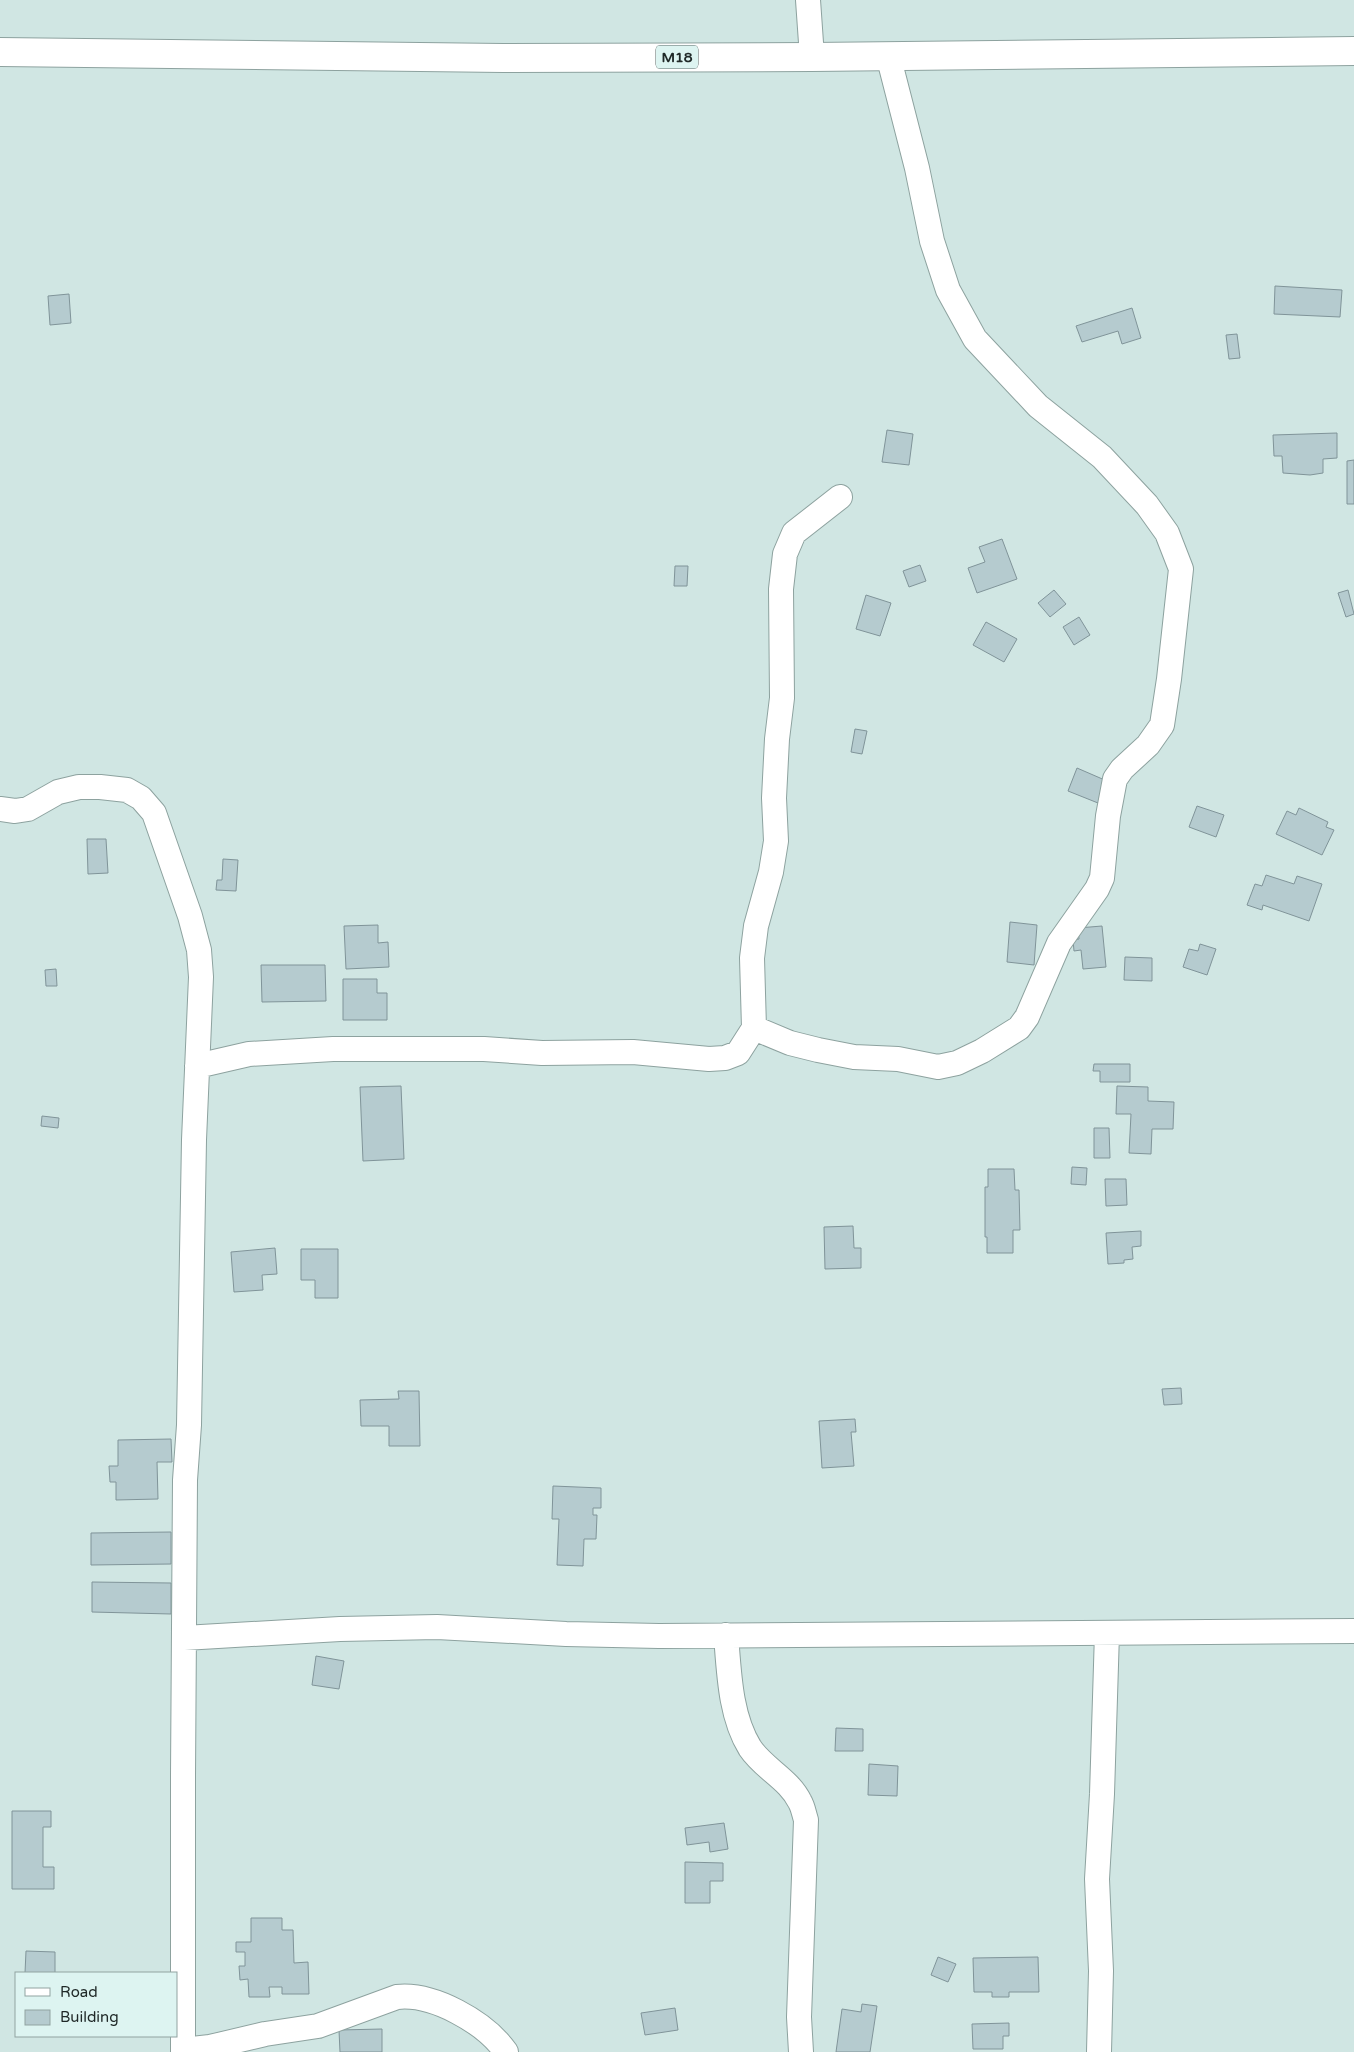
<svg xmlns="http://www.w3.org/2000/svg" width="1354" height="2052" font-family="'Varela Round',sans-serif">
<rect width="100%" height="100%" fill="#d0e6e3"/>
<path fill="#b5cbcf" stroke="#809499" d="M1275,286l67,4 -2,27 -66,-3z
M69,294l2,29 -21,2 -2,-29z
M1132,308l9,30 -19,6 -4,-13 -36,11 -6,-16z
M1237,334l3,24 -11,1 -3,-24z
M887,430l26,4 -4,31 -27,-3z
M1337,433v25l-14,1v14l-13,2 -27,-2 -1,-17h-8l-1,-21z
M1354,460v44h-7v-43z
M1002,539l15,40 -40,14 -9,-25 17,-6 -6,-15z
M920,565l6,16 -17,6 -6,-16z
M675,566h13l-1,20h-13z
M1054,590l12,14 -16,13 -12,-14z
M1348,590l6,24 -8,3 -8,-24z
M866,595l25,8 -11,33 -24,-7z
M1079,617l11,18 -16,10 -11,-18z
M986,622l31,17 -13,23 -31,-17z
M855,729l12,2 -5,23 -11,-2z
M1077,768l30,13 -9,22 -30,-12z
M1197,806l27,9 -8,22 -27,-10z
M1299,808l29,14 -2,5 8,3 -12,25 -46,-21 11,-23 9,4z
M87,839h19l2,34 -20,1z
M223,859l15,1 -2,31 -20,-1 1,-10h5z
M1266,875l28,9 3,-8 25,8 -13,37 -46,-16 -1,5 -15,-5 8,-21 7,2z
M1010,922l27,3 -3,40 -27,-3z
M378,925v18l10,-1 1,25 -43,2 -2,-43z
M1102,926l4,41 -23,2 -2,-19 -7,1 -1,-11 6,-1 -1,-11z
M1200,944l16,5 -9,26 -24,-8 6,-18 9,2z
M1125,957l27,1v23l-28,-1z
M261,965h64l1,36 -64,1z
M56,969l1,17h-11l-1,-16z
M343,979h34v14h10v27h-44z
M1094,1064h36v18h-30v-11h-7z
M401,1086l3,73 -41,2 -3,-74z
M1117,1086l31,1v14l26,1 -1,27h-21l-1,25 -22,-1 2,-39h-15z
M42,1116l17,2 -1,10 -17,-2z
M1094,1128h15l1,30h-16z
M1072,1167l15,1 -1,17 -15,-1z
M988,1169h26l1,21h4l1,40h-7v23h-26v-16h-2v-50h3z
M1105,1179h21l1,26 -21,1z
M853,1226l1,22h7v20l-36,1 -1,-42z
M1141,1231v15l-9,1 1,12 -9,1v3l-16,1 -2,-31z
M275,1248l2,26 -15,1 1,15 -29,2 -3,-40z
M301,1249h37v49h-23v-18h-14z
M1181,1388l1,16 -18,1 -2,-16z
M398,1391h21l1,55h-31v-20h-28l-1,-26 39,-1z
M855,1419l1,13h-5l3,34 -32,2 -3,-47z
M171,1439l1,23h-15l1,37 -42,1v-18h-6l-1,-16h9v-26z
M553,1486l48,2v20h-8v7h4l-1,24h-12l-1,27 -26,-1 2,-46h-7z
M171,1532v32l-80,1v-32z
M92,1582l79,1v31l-79,-2z
M316,1656l28,5 -5,28 -27,-4z
M836,1728l27,1v22h-28z
M869,1764l29,2 -1,30 -29,-1z
M12,1811h39v16h-8v40h11v22h-42z
M724,1823l4,26 -18,3 -1,-10 -22,3 -2,-17z
M685,1862l38,1v18h-13v22h-25z
M251,1918h31v12h11l1,33 14,-1 1,32h-27v-7h-13l1,10h-21l-1,-18 -8,1 -1,-14h6v-14h-9v-10h15z
M26,1951l29,1v21h-30z
M938,1957l18,7 -8,18 -17,-7z
M1038,1957l1,35h-30v5h-17v-5h-18l-1,-34z
M862,2004l15,2 -7,46h-34l6,-43 19,3z
M675,2008l3,22 -33,5 -4,-22z
M1009,2023v13h-6v13h-30l-1,-25z
M382,2029v23h-42l-1,-22z"/>
<g fill="none" stroke-linecap="round" stroke-linejoin="round">
<g stroke="#8da29f" stroke-width="26">
<path id="minor" d="M808,0l4,57
M0,809l15,2 13,-2 30,-17 21,-5h21l27,3 14,8 13,15 36,103 9,34 2,27 -7,163 -5,285 -4,55 -2,295v277
M754,1028l36,15 28,7 36,7 44,2 40,8 19,-4 25,-12 37,-23 8,-11 32,-74 38,-54 5,-11 6,-62 7,-37 7,-10 26,-24 14,-20 7,-46 12,-110 -14,-36 -20,-28 -45,-48 -64,-51 -63,-67 -27,-49 -16,-49 -15,-73 -29,-113
M197,1066l52,-12 84,-5h151l58,4 91,-1 76,7 16,-1 13,-5 16,-25 -2,-70 4,-32 15,-54 5,-31 -2,-43 3,-59 5,-41 -1,-109 4,-35 9,-21 46,-36
M726,1635c3,37 4,81 24,113 14,21 39,31 50,54 3,5 4,12 6,18l-7,197 2,35
M184,1638l156,-9 97,-2 129,7 93,2 695,-5
M183,2050l27,-3 55,-13 53,-8 79,-29c36,-4 88,25 109,55
M1099,2052l2,-81 -4,-92 5,-85 5,-161"/>
</g>
<g stroke="#8da29f" stroke-width="30">
<path id="major" d="M0,52l503,6 309,-1 542,-6"/>
</g>
<use href="#minor" stroke="#fff" stroke-width="24"/>
<use href="#major" stroke="#fff" stroke-width="28"/>
</g>
<g text-anchor="middle" dominant-baseline="central" stroke-width="4" stroke-linejoin="round" paint-order="stroke">
<rect fill="#ddf4f1" stroke="#596664" stroke-width="1" x="656" y="45.5" width="42" height="23" rx="4"/>
<g font-size="14" font-weight="bold" fill="#202928">
<text x="677" y="57">M18</text>
</g>
</g>
<rect x="15" y="1972" width="162" height="65" fill="#ddf4f1" stroke="#91a3a1"/>
<rect x="25" y="1988" width="25" height="8" fill="#ffffff" stroke="#91a3a1"/>
<text x="60" y="1997" font-size="15" fill="#202928">Road</text>
<rect x="25" y="2010" width="25" height="15" fill="#b5cbcf" stroke="#91a3a1"/>
<text x="60" y="2022" font-size="15" fill="#202928">Building</text>
</svg>
